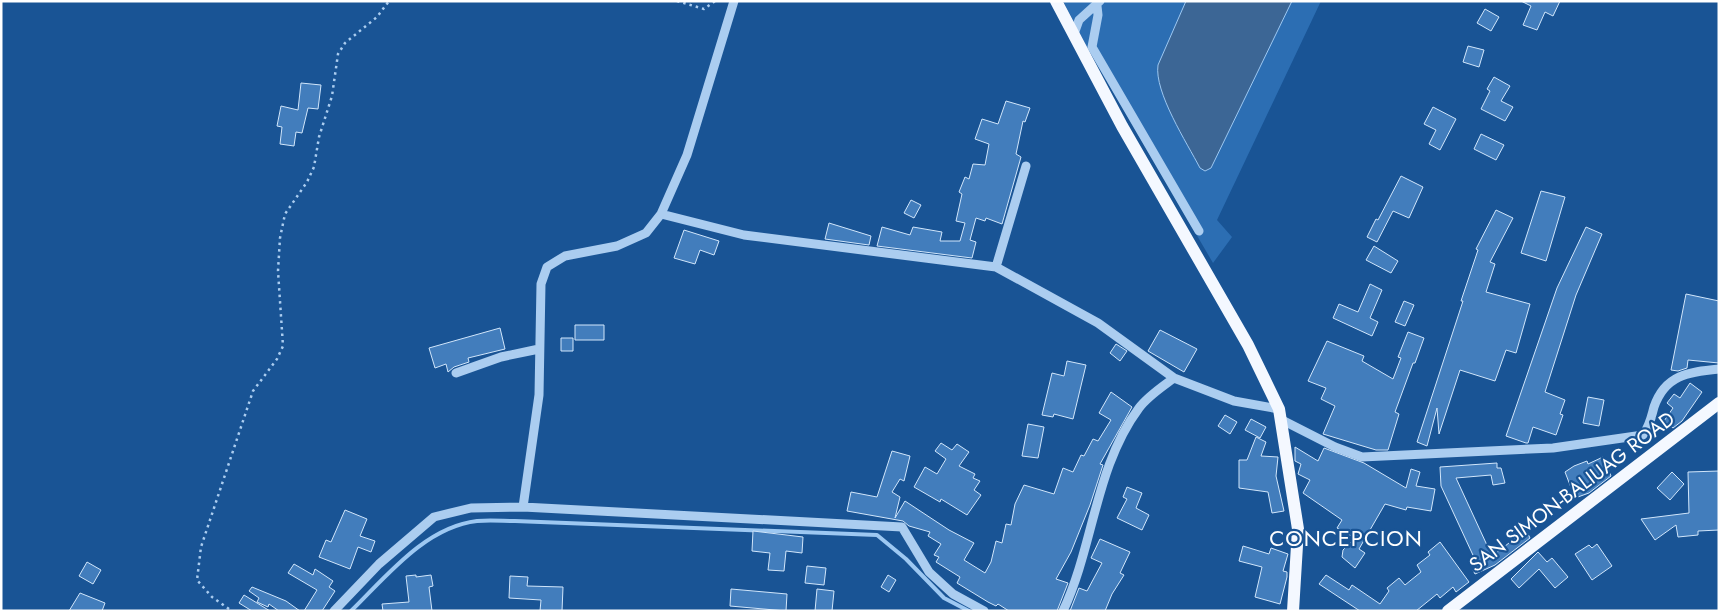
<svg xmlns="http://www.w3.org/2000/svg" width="1720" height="612" font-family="Jost,sans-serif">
<rect width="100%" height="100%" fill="#195495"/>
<path fill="#2c6eb3" d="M1063,1h258l-104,219 15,17 -19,26 -126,-216z"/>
<path fill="#3c6695" stroke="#9dc8f2" d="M1186,1h106l-81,167 -6,3 -5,-3c-13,-25 -46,-76 -42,-103z"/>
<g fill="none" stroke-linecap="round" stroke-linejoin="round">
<path stroke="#9dc8f2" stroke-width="4" d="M351,611c35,-34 74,-84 126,-90 13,-1 26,0 38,0l362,14 29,24 38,39 25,13"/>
</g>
<path fill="#427dbc" stroke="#d1e6fb" d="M1521,1h39l-7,15 -8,-4 -8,18 -14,-5 8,-19z
M1485,9l14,8 -8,14 -14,-8z
M1468,46l16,4 -5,17 -16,-5z
M1494,77l16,9 -9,15 12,6 -8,14 -24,-12 9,-18 -3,-2z
M301,83l20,2 -3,24 -10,-1 -6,25 -6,-1 -2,14 -14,-2 2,-17 -5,-1 4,-20 17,4z
M1006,101l24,7 -5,14 -2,-1 -7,33 5,3 -19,67 -16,-6 -1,3 -9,-3 -6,22 6,2 -4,16 -95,-12 5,-19 28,8 3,-8 29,5 -2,9h20l5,-18 -9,-2 6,-27 -3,-2 6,-15 4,2 4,-15 12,1 4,-21 -14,-5 7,-20 16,5z
M1433,107l23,12 -16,31 -11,-6 7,-14 -12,-6z
M1481,134l23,11 -8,15 -22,-11z
M1401,176l22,11 -14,31 -16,-7 -16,31 -10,-5 9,-18 2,1z
M1541,191l24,6 -19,64 -25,-8z
M911,200l10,5 -7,13 -10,-5z
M1496,210l17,8 -23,44 5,2 -9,28 44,12 -14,49 -10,-3 -11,31 -35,-11 -21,64 -2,-26 -10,38 -10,-4 46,-141h-2l17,-51 -2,-1z
M829,223l42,13 -2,9 -44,-6z
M1586,227l16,7 -26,61 -31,97 20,8 -5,14 3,1 -7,20 -23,-8 -5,16h-2l-20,-7 51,-148z
M684,230l35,11 -5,14 -14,-5 -5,14 -21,-6z
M1374,246l24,15 -7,12 -25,-13z
M1370,284l12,6 -12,28 8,4 -6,14 -39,-18 6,-14 19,8z
M1686,294l33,7v62l-31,-3 -1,8 -9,3 -7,-1z
M1404,301l10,4 -9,21 -10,-4z
M575,325h29v15h-29z
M500,328l5,21 -37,9 1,4 -15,5 -6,5 -2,-8 -11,4 -6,-20z
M1160,330l37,19 -13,23 -36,-21z
M1408,332l16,6 -9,25h-2l-18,49 4,2 -11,36h-12l-53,-16 12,-28 -14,-7 5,-11 -18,-7 19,-40 37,15 -2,5 31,18 8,-21 -3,-1z
M561,338h12v13h-12z
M1116,344l11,7 -7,10 -10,-8z
M1067,361l19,4 -13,54 -19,-5 -1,3 -11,-2 10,-42 12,3z
M1690,383l12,9 -20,29 -9,7 -9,-7 9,-13 -6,-5 7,-9 6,4z
M1111,392l21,15 -32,57 3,1 -13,40 -19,47 -15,27 12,4 -11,28h-48l-11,-7 -2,2 -8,-4 -31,-19 3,-6 -24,-15 3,-5 -5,-2 7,-11 -13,-8 2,-4 -21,-6 -6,-5 -56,-10 4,-19 26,5 15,-46 18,5 -6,25 -4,-2 -8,13 8,5 -5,21 10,-17 44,29 25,13 -10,17 21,13 6,-11 5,-21 6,2 4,-19 5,1 4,-21 9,-19 30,9 9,-26 10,4 8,-17 3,1 9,-17 5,2 13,-21 -12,-7z
M1588,397l16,3 -5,26 -16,-3z
M1225,415l12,7 -7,12 -12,-8z
M1251,419l15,8 -6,11 -15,-8z
M1028,424l16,3 -6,31 -16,-2z
M1256,437l10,5 -5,14 17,1 -2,19 8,35 -12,2 -4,-21 -29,-4v-28h8z
M941,443l11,7 5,-6 12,8 -10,14 16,8 -2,4 7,3 -6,9 7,5 -14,20 -26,-16 -1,3 -26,-15 11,-20 12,7 9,-15 -11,-8z
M1295,447l23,14 6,-13 40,15 42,25 5,-19 9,3 -4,14 19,3 -4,22 -24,-4 -1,3 -21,-6 -26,45 6,4 -10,15 -13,-11 1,-7 12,-12 -18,-10 5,-8 -39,-27 7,-13 -12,-6 3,-10 -6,-3z
M1603,457l8,19 -22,17 -14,5 -10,-26 9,-6 13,-5 1,3z
M1497,463v5h4l4,15 -12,2 -2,-10 -35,3 36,78 34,-26 4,8 -35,27 -20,9 -2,-4 5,-4 -37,-80 -1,-19z
M1719,471v59l-21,1v4l-20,2 -2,-12 -21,15 -14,-21 48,-6 -1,-41z
M1672,472l12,12 -14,16 -13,-12z
M1127,487l15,6 -6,15 13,7 -7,15 -25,-12 10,-19 -4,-2z
M345,510l22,9 -7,17 15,5 -4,11 -13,-5 -8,22 -31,-12 7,-17 5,2z
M753,531l50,6 -1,16 -16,-2 -2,20 -16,-1 2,-17 -18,-2z
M1100,539l30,13 -10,21 4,2 -12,19 -7,17h-35l9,-23 8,3 15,-28 -11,-5z
M1440,542l29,40 -13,10 -3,-5 -13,11 -3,-4 -21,17h-56l-41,-27 7,-9 23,15 3,-5 28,19 9,-13 -2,-3 12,-10 6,7 16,-13 -4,-7 13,-10 -2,-3z
M1597,544l15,22 -20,14 -17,-26 14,-9 3,3z
M1243,546l26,8 2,-6 17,6 -5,17 4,1v5l-7,27 -25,-7 7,-30 -23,-6z
M1538,552l9,10 5,-4 16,19 -13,11 -16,-19 -20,19 -8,-9z
M87,562l14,8 -8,14 -14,-8z
M294,564l19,11 2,-6 18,12 -4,6 6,4 -13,20h-18l13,-21 -29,-17z
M807,566l19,2 -2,17 -19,-2z
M416,575v2l15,-2 2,11 -4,1 3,24h-49l-1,-7 27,-2 -3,-26z
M888,575l8,5 -7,12 -8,-5z
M510,576l18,1 -1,9 36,1 -1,24h-22l1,-11 -32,-2z
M252,587l34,14 14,10h-21l-10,-7 -1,3 -11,-5 2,-4 -10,-7z
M731,589l56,5 -1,17 -56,-5z
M817,589l17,2 -2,20h-17z
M80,593l25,10 -3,8h-33z
M244,595l26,16h-18l-13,-8z"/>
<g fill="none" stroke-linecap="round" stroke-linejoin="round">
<path stroke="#abcdf0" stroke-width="2.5" stroke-dasharray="2.5 4" stroke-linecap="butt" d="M677,1l27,8 11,-8
M229,609l-17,-12 -15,-17 4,-33 52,-156 24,-32 6,-13 -5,-75 2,-33 5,-24 22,-32 7,-15 5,-30 13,-41 6,-42 7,-11 32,-26 12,-16"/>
<path stroke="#abcdf0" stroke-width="9" d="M1097,6l1,9 -6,32 107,184
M1074,34l5,-14 21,-19
M661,214l83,21 252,32 102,56 76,55
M996,267l30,-101
M456,373l45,-16 38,-8
M1282,420l53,27 27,10 191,-9 90,-13c7,-10 8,-17 11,-28 11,-32 34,-35 65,-38
M523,507l16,-112 2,-111 6,-17 18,-11 52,-10 29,-13 15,-19 26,-59 47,-154
M334,611l45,-47 55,-47 37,-9 52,-1 379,20 27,45 24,22 31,17
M1063,611c31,-66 32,-144 76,-203 9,-12 23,-21 35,-30l60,23 45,8"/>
<path stroke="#f4f8ff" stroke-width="12" d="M1056,1l66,125 126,219 31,64 19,120 -5,82
M1448,611l271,-208"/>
</g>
<g text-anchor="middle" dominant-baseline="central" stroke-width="4.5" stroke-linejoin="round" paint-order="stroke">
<g font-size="20" fill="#fff" stroke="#195495">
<text transform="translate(1572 492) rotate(-37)">SAN SIMON-BALIUAG ROAD</text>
</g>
<g font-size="22" letter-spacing="1" fill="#fff" stroke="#195495">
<text x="1346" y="538">CONCEPCION</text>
</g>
</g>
<rect width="1720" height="612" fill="none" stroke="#ffffff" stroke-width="5"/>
</svg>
